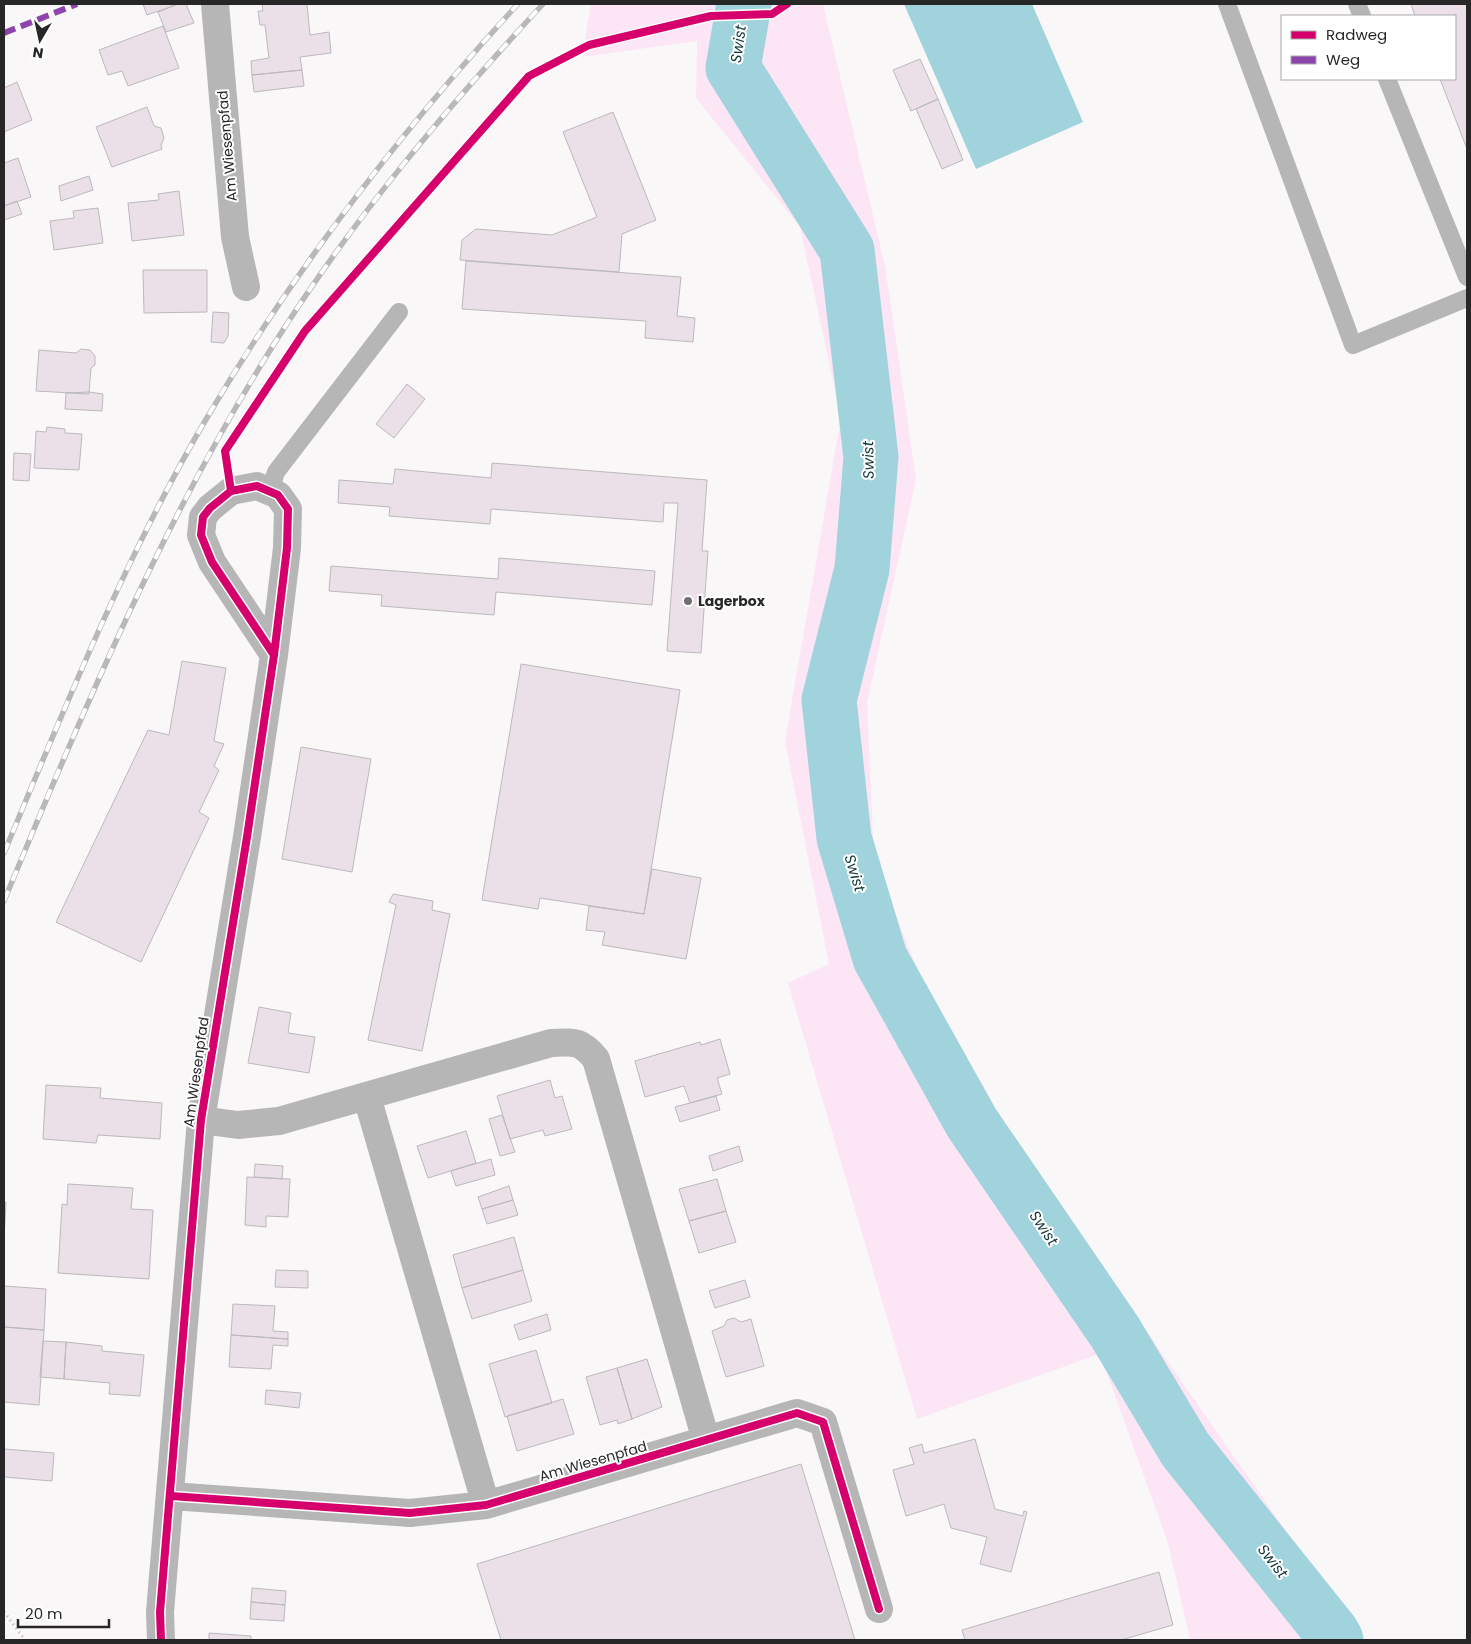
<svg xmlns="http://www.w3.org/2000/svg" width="1471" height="1644" font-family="Poppins,sans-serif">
<rect width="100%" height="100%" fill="#f9f7f8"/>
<path fill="#fce6f6" d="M591,4h232l62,262 31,213 -49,224 7,156 73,186 415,595h-172l-22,-97 -68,-189 -183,65 -129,-436 41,-19 -44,-223 56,-323 -41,-191 -104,-129 1,-57 -115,16z"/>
<path fill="#a1d3dd" d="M904,4h128l51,118 -107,47z"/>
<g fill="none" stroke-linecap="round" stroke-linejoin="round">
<path stroke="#a1d3dd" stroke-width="55" d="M744,4l-11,64 114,182 24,207 -9,112 -33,131 15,138 36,120 92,165 143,209 70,117 147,184 4,7"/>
</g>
<path fill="#ebe0e8" stroke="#bbb9ba" d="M143,4h29l1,2 -26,9z
M178,4h8l8,19 -28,9 -8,-20z
M262,4h45l3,31 19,-3 2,21 -31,4 2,13 -50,5 -1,-14 18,-3 -4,-33h-5l-2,-14h5z
M1411,4h56v145l-27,-70h15v-63h-40z
M163,26l16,42 -51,18 -6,-15 -14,4 -9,-25z
M920,59l18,40 -27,12 -18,-41z
M302,70l2,16 -50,6 -2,-17z
M17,82l15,38 -28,12v-44z
M938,99l25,61 -21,9 -26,-60z
M147,107l7,19 7,2 3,10 -3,7 1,4 -50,18 -16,-40z
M613,112l43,108 -34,14 -3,38 -159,-12 2,-20 14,-11 76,6 45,-18 -34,-85z
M18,158l13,39 -27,9v-43z
M89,176l4,14 -32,11 -2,-15z
M179,191l5,44 -52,6 -4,-38 31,-3 -1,-6z
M17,201l5,13 -18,6v-14z
M98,208l5,35 -49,7 -4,-29 24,-3 -1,-7z
M466,261l215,16 -4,39 18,2 -2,24 -48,-4 1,-17 -184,-12z
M143,270h64v42l-63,1z
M213,312l16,1 -1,23 -4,7 -13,-1z
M81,349l9,1 5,6v9l-4,3 -2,26 -53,-3 3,-41 37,3z
M407,384l18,15 -31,39 -18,-14z
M89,392l14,2 -1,17 -37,-2 1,-16z
M47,427l18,2v4l17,1 -3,36 -45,-2 2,-37 10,1z
M14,453l17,1 -2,27 -16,-1z
M492,463l215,17 -5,71h6l-7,102 -34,-2 11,-148h-14l-1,19 -172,-13 -1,15 -101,-8 1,-9 -52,-4 1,-23 54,4 2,-15 96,9z
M499,558l156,13 -3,34 -156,-13 -2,23 -113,-9 1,-11 -53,-4 2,-25 167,13z
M182,661l44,7 -12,73 10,3 -10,22 5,4 -20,42 10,6 -68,144 -85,-40 92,-192 21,5z
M521,664l159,26 -36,224 -104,-16 -2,11 -56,-9z
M301,747l70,12 -19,113 -70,-13z
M652,869l49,9 -15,81 -84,-14 3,-13 -19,-2 3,-24 55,8z
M393,894l40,7 -1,9 18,4 -28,137 -54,-11 28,-135 -7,-3z
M259,1007l32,6 -3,20 27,4 -6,36 -61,-10z
M720,1039l10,35 -13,4 5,16 -32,9 -6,-17 -39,11 -10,-36 65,-19 1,3z
M550,1080l5,18 7,-2 10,33 -27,7 -2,-6 -33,9 -13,-43z
M46,1085l55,3 -1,10 62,5 -2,36 -62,-4 -2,8 -53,-4z
M716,1096l4,14 -40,12 -5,-15z
M502,1115l13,37 -15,4 -11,-37z
M466,1131l10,32 -48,15 -11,-32z
M739,1146l4,15 -30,10 -4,-15z
M491,1159l4,16 -39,11 -5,-15z
M255,1164l28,2 -1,13 -28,-2z
M247,1177l43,2 -2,38 -22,-1v11l-21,-2z
M717,1179l9,32 -37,10 -10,-32z
M68,1184l65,4 -2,21 22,1 -4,69 -91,-6 4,-69 5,1z
M509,1186l4,14 -31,9 -4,-12z
M513,1200l5,15 -31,9 -5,-15z
M4,1202h2l-2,37z
M726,1211l10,31 -37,11 -10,-32z
M514,1237l9,33 -61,18 -9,-33z
M276,1270l32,1v17l-33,-1z
M523,1270l9,31 -60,18 -10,-31z
M745,1280l5,17 -35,11 -6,-17z
M4,1286l42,3 -2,41 -40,-3z
M233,1304l42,2 -2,25 15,1v7l-57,-4z
M547,1314l4,16 -32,10 -5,-15z
M734,1318l7,4 10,-3 13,47 -38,11 -14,-46 12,-5 3,-6z
M4,1327l40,3 -5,75 -35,-3z
M231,1335l57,4v7l-15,-1 -2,24 -42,-2z
M43,1341l23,1 -2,37 -24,-2z
M66,1342l36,4v5l42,4 -4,41 -31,-2 1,-11 -46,-4z
M536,1350l16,53 -47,14 -16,-53z
M647,1359l15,48 -30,12 -15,-51z
M617,1368l15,51 -14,5 -1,-4 -17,5 -14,-48z
M266,1390l35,3 -2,15 -34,-4z
M563,1399l11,35 -57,17 -10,-35z
M975,1439l20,70 28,7 1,-5 3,1 -16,60 -31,-8 7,-27 -36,-9 -7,-24 -38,12 -13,-46 21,-6 -5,-16 13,-4 2,9z
M4,1449l50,4 -2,28 -48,-4z
M801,1464l54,176h-354l-24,-76z
M1159,1572l14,53 -52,15h-156l-3,-10z
M252,1588l34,3 -1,14 -34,-3z
M251,1602l34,3 -1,16 -34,-2z
M209,1633l42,3v4h-42z"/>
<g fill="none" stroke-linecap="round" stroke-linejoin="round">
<path stroke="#b9b9b9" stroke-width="3" stroke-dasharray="1 4" stroke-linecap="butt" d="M4,1612l21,28"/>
<path stroke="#b7b6b7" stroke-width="18" d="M1227,4l126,341 114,-47
M1357,4l5,12
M1387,79l80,198
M270,491l6,-19 123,-160"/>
<path stroke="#b7b6b7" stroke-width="28" d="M215,4l20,233 11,50
M367,1097l119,408
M201,1120l37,5 41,-4 272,-78c24,-1 29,-3 45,16l110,381
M171,1496l239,17 76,-8 311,-92 26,9 56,187
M161,1640l-1,-28 41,-492 46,-283 27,-182 13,-107 1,-39 -10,-14 -21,-9 -26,5 -21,17 -7,9 -2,18 11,27 62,93"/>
<g stroke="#b8b8b8" stroke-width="5.5">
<path id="rail" d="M4,853c61,-146 121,-295 201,-432 89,-151 195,-289 313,-417
M4,901c79,-191 160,-382 270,-557 78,-124 170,-233 269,-340"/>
</g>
<use href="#rail" stroke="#fff" stroke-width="4" stroke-dasharray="11" stroke-linecap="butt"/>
<path stroke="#8e44ad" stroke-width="6" stroke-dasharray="12 6" stroke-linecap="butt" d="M4,33l73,-29"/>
<g stroke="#fff" stroke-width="11">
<path id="cycleway" d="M231,491l-6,-40 80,-120 224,-255 60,-31 122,-29 61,-2 15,-10
M171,1496l239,17 76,-8 311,-92 26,9 56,187
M161,1640l-1,-28 41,-492 46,-283 27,-182 13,-107 1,-39 -10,-14 -21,-9 -26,5 -21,17 -7,9 -2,18 11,27 62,93"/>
</g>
<use href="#cycleway" stroke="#d6006c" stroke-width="8"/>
</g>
<circle fill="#717071" stroke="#fff" stroke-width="2" cx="688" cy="601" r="5"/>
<g text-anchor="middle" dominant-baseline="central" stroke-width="4" stroke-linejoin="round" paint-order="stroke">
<g font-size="14" fill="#282728" stroke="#fff">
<text transform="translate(227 146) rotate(-95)">Am Wiesenpfad</text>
<text transform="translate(196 1072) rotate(-82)">Am Wiesenpfad</text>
<text transform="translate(593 1461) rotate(-16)">Am Wiesenpfad</text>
</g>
<g font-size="14" font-weight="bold" fill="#282728" stroke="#fff" text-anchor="start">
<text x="698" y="601">Lagerbox</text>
</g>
<g font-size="15" font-style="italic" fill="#13373d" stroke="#fff">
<text transform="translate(738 44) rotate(-82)">Swist</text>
<text transform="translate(868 460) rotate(-91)">Swist</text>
<text transform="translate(855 873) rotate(73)">Swist</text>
<text transform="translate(1044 1228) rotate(56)">Swist</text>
<text transform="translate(1273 1561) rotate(52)">Swist</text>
</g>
</g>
<rect width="1471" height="1644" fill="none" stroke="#282728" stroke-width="10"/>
<rect x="1281" y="15" width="175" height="65" fill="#ffffff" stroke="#a9a9a9"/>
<rect x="1291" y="31" width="25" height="8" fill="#d6006c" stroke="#a9a9a9"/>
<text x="1326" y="40" font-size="15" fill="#282728">Radweg</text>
<rect x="1291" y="56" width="25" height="8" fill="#8e44ad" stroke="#a9a9a9"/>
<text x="1326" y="65" font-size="15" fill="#282728">Weg</text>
<g transform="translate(40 40) rotate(189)" stroke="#ffffff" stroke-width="4" paint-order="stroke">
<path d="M0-4L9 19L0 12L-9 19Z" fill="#282728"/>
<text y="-8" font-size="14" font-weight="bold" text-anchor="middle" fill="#282728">N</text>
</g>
<path d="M18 1619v8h91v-8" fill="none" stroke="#282728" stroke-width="2.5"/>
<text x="25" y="1619" font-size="15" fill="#282728" stroke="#ffffff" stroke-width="4" paint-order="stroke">20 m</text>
</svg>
